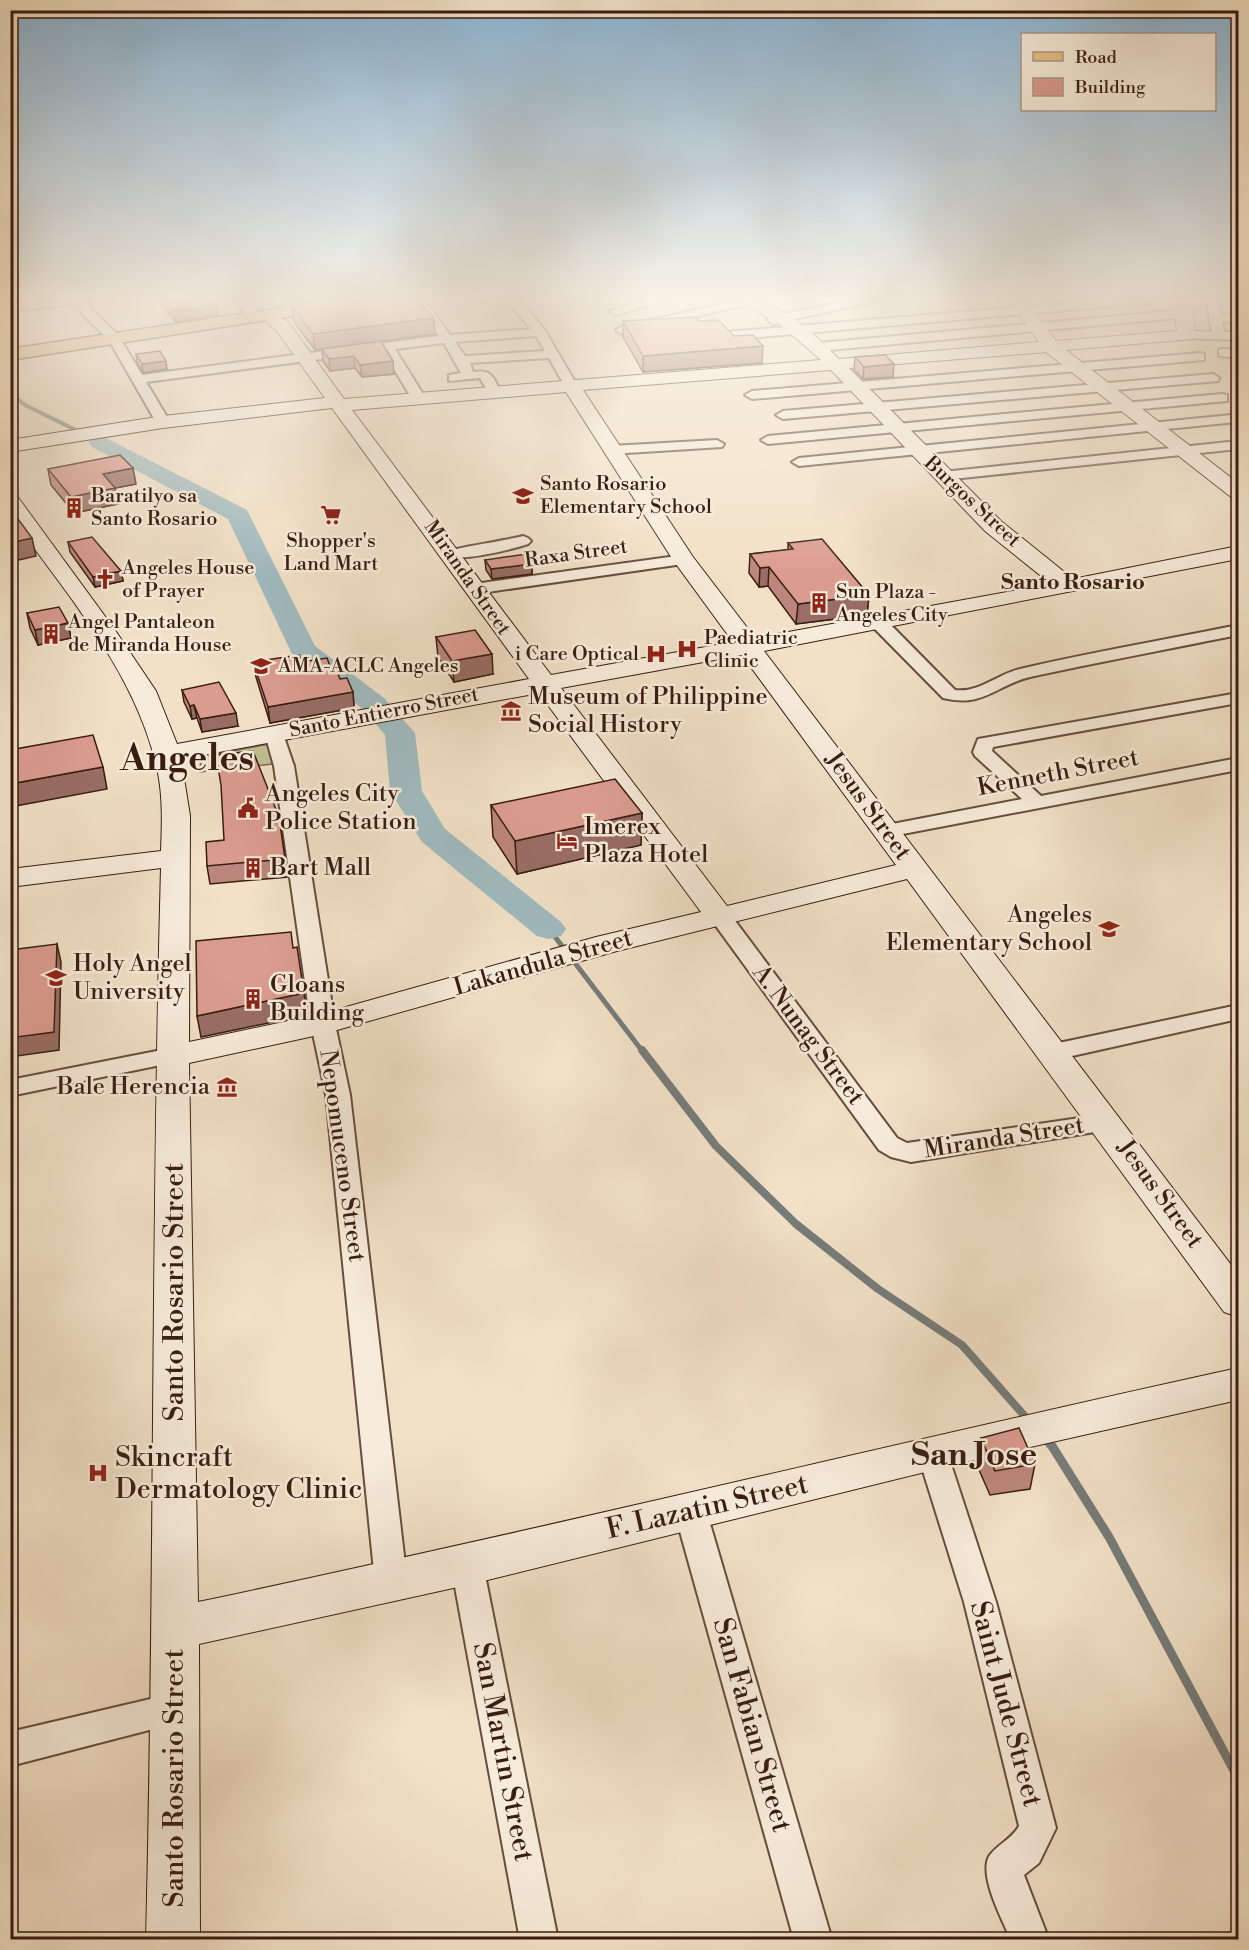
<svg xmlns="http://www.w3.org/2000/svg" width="1249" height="1950" font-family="'Libre Bodoni',serif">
<rect width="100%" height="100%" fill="#f2e1c7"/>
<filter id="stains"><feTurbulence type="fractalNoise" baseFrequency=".00333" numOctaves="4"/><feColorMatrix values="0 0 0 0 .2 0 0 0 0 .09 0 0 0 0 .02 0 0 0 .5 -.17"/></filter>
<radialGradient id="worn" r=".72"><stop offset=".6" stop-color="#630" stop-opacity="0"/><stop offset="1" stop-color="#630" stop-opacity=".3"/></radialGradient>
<path fill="#bfc192" stroke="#7c6f51" stroke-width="1.5" d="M269,744l4,20 -73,8 1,-15z"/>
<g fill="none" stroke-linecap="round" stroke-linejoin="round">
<path stroke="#767c7a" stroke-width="4" d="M10,393l15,12 75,37"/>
<path stroke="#767c7a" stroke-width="5" d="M549,929l94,123"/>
<path stroke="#767c7a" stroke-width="8" d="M642,1050l74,96 80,78 82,65 84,56 67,76
M1044,1438l9,10"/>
<path stroke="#767c7a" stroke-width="9" d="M1052,1446l57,91 129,241"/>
<path fill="#a0bbc0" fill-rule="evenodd" d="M100,435l147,75 68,136 69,52 31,35 7,58 23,38 116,93 5,7 -5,7 -12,3 -12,-3 -115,-94 -32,-51 -5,-56 -21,-25 -71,-54 -65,-137 -136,-72 -3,-5 3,-5z"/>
<g stroke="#664e3e" stroke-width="4">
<path id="street" d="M50,300h42l-4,3 5,8 25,24 24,40 297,-39 -26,-36h12l25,35 81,-6 -25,-29h13l25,29 34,58 -6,4 -5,-1 -18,-32 -79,5 3,9c20,-3 19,5 29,21l-2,3h-10l-10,-18 -31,3v-6l12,-2 -17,-30 -49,6 31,50 -2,3h-10l-31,-51 -237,31 24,40 -7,4 -7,-4 -47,-82 -25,-24 -6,-12 -68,7v-7zM536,336l9,15 -80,5 -10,-14z
M233,300h13l16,17 -10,3z
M648,300h23l-56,15 -6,-4z
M743,300h23l-144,34 -6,-4 6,-4z
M855,300h25l-107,24 -6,-4 6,-4z
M1104,300h51l-6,3 -423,37 -6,-4 6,-4z
M1206,300h12l3,14 17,1v6l-16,1 2,10h14v8l-56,-2 -2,-3 6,-4 26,1z
M1219,300h19v4z
M1185,310l4,1v6l-371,34 -6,-4 6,-4z
M1223,349l15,1v8l-19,-2v-6z
M1200,353l4,1v6l-452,39 -7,-4 7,-4z
M1213,374l6,4 -1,3 -435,38 -7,-4 7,-4z
M1222,394l5,1v6l-459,43 -7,-4 7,-4z
M1231,415l5,1v6l-437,44 -7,-4 7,-4z
M717,440l7,4 -2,3 -111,7 -7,-4 7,-4z
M1238,441v8l-295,31 -7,-4 7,-4z
M523,536l5,2 3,3 -3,3c-15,5 -75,21 -86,9 4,-4 68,-13 81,-17z
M684,555l8,5 -2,3 -216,31 -8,-5 8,-5z
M877,616l6,1 72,73c25,3 42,-16 65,-21 72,-17 145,-29 218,-44v10c-69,14 -139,27 -208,42 -34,8 -46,31 -87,21l-72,-73 -2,-4z
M1238,693v10l-245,44 -1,4 49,45 197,-38v12l-351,67 -7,-2 -3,-4 3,-4 7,-2 135,-26 -47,-43 -2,-4 5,-13z
M274,728l9,6 11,32 41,258 15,71 57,486 -5,10 -11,4 -11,-4 -5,-10 -49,-486 -15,-71 -37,-258 -9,-32z
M719,909l8,1 170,228 10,5 200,-29 9,2 3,6 -3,6 -9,2 -196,32 -20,-5 -12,-7 -171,-235 3,-5z
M1238,1005v14l-184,41 -8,-3 -4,-5 4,-5 8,-3z
M172,1048l8,3 4,5 -4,5 -170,35v-16z
M933,1442l11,4 4,9 48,147 60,226 -17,35 -15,12 25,65h-38c-8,-19 -34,-67 -21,-85 8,-11 22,-16 29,-29l-55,-224 -46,-147 4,-9z
M690,1497l11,4 5,9 126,430h-38l-120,-430 5,-9z
M467,1551l11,4 5,10 75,375h-38l-69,-375 5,-10z
M176,1693l12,5 5,11 -5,11 -178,46v-34z"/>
</g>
<g stroke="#381d10" stroke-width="2">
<path id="secondary" d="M733,300c46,0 75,27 106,59l200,-17 -30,-42h16l31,41 121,-10 -4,-31h16c4,12 8,27 3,39l-126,11 172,133v16l-7,-2 -185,-145 -197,16 152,153 72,58 165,-33v13l-474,92 474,623v43l-14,-5 -317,-433 -290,72 -294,83 -134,29 9,539c348,-73 693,-158 1040,-234v32l-256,58 -515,127 -268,59 1,296h-54c9,-357 5,-715 15,-1072l-151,19v-18l151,-18c1,-26 2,-53 -3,-78 -20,-98 -91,-178 -148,-258v-21l7,2 98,134 41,61 21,53 352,-65 -197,-271 -169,20 -153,24v-12l153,-24 162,-18 -49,-68 -18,-15 8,-5 22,12 56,77 477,-39 -44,-38zM831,370l154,161 66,53 -296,54 -62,-81 -110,-167zM566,392l107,168 60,82 -182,33 -199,-265zM742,655l154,210 -169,41 -166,-218zM539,693l162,219 -105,25 -275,77 -132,28 1,-226 -9,-57z"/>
</g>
<g stroke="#381d10" stroke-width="3">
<path id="primary" d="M287,300h17l-11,16 -6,1 -277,43v-11l271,-41z"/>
</g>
<use href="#street" fill="#f7ecdb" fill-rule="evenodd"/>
<use href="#secondary" fill="#f7ecdb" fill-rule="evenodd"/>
<use href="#primary" fill="#e9c084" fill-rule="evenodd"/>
</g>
<path fill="#bc867c" stroke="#381d10" stroke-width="1.5" d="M160,300h52l5,5 1,10 -42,7 -15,-16z
M292,306l143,28 -54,7 13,33 -32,3 -7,-9 -25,3 -7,-10 -1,-12 -7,1 -21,-28z
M623,321h76l35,15 28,27 -119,9 -20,-35z
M136,354l31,15 -24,4 -6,-10z
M855,357l38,20 -30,2 -9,-9z
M48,469l88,15 -21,4 3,16 -44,9 -23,-28z
M68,542l53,29 2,10 -28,6 -25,-35z
M788,543l81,52 -2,20 -71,9 -28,-38 -9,1 -10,-14 1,-19 38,-4z
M485,560l47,4v10l-40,5 -6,-9z
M27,613l41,10 3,15 -33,7 -8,-17z
M436,637l57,37 -39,8 -16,-25z
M253,662h49l30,9 21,21 1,16 -84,15 -14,-46z
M182,690l56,36 -36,6 -5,-14 -5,1 -8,-17z
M491,805l151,8 -1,32 -124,29 -24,-37z
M279,817l9,60 -78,7 -3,-18 17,-26z
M981,1438l54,26 -5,25 -40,6 -14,-32z"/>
<path fill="#996d65" stroke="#381d10" stroke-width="1.5" d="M217,305l1,10 -42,7 -2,-11z
M434,318l1,16 -120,16 -2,-16z
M763,346l-1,17 -119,9v-16z
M354,356l1,12 -25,3 -1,-12z
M166,361l1,8 -24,4 -1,-9z
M393,361l1,13 -32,3 -2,-12z
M894,364l-1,13 -30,2 1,-12z
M133,468l3,16 -21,4 3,16 -44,9 -3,-16 32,-23z
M32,538l4,18 -26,6v-19z
M532,564v10l-40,5 -1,-10z
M769,567l-1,19 -9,1 1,-19z
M121,571l2,10 -28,6 -2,-10z
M869,595l-2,20 -71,9 2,-20z
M68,623l3,15 -33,7 -3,-15z
M492,654l1,20 -39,8 -2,-21z
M353,692l1,16 -84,15 -2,-16z
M194,705l3,13 -5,1 -2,-13z
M236,713l2,13 -36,6 -2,-13z
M103,767l4,22 -97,18v-23z
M642,813l-1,32 -124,29 -2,-33z
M57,944l4,18 -2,88 -49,7v-19z
M304,993l3,22 -106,22 -4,-21z"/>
<path fill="#db9c90" stroke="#381d10" stroke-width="1.5" d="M163,300h49l5,5 -43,6z
M307,300h111l16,18 -121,16 -21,-28 2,-4z
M696,317l3,4 19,-1 16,16 19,-1 10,11 -120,10 -20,-35z
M381,341l12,20 -33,4 -6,-9 -25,3 -7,-10z
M160,351l6,10 -24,3 -6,-10z
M885,355l9,9 -30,3 -9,-10z
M120,455l13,13 -30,6 12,14 -44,9 -23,-28z
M10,508l22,30 -22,5z
M92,537l29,34 -28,6 -25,-35z
M822,539l47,56 -71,9 -29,-37 -9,1 -10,-14 43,-5 -5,-6z
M526,554l6,10 -41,5 -6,-9z
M59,607l9,16 -33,7 -8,-17z
M475,630l17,24 -40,7 -16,-24z
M299,655l3,7 25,-4 5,13h5l3,8 7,-1 6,14 -85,15 -15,-45z
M219,682l17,31 -36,6 -6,-14 -4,1 -8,-16z
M93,735l10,32 -93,17v-34z
M253,751l26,66 6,42 -78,7 -1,-24 18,-2 -3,-55 -5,-30z
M615,779l27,34 -127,28 -24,-36z
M291,932l2,16 4,-1 7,46 -107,23 -1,-75z
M57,944l-3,88 -44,6v-88z
M1019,1428l16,36 -40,7 -14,-33z"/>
<linearGradient id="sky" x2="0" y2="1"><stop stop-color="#8bb7d8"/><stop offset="0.52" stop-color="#f9f2e6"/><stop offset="1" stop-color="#f9f2e6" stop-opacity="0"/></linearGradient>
<rect width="1249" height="573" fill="url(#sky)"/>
<defs>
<g id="school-bare" transform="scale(1.62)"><path d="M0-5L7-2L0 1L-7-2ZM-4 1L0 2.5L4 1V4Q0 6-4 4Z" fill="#8f2418" stroke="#f7ecdb" stroke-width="2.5" paint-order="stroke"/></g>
<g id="building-bare" transform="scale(1.62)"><path d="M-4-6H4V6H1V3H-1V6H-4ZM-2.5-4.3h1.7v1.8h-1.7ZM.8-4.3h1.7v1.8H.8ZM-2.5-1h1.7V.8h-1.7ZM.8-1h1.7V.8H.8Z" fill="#8f2418" stroke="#f7ecdb" stroke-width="2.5" paint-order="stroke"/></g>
<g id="supermarket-bare" transform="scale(1.62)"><path d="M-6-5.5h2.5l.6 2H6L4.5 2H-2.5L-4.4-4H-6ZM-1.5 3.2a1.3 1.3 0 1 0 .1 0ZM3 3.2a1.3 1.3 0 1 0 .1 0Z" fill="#8f2418" stroke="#f7ecdb" stroke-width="2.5" paint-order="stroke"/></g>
<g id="church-bare" transform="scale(1.62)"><path d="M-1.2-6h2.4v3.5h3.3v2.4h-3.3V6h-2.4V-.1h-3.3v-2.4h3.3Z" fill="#8f2418" stroke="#f7ecdb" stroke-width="2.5" paint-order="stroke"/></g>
<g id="hospital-bare" transform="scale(1.62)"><path d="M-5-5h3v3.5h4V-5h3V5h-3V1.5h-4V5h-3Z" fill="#8f2418" stroke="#f7ecdb" stroke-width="2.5" paint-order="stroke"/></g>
<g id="university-bare" transform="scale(1.62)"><path d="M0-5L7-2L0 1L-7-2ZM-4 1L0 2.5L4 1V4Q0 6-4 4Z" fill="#8f2418" stroke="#f7ecdb" stroke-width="2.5" paint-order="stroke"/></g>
<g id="museum-bare" transform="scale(1.62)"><path d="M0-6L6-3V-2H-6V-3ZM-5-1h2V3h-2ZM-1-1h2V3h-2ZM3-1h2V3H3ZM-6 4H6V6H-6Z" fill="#8f2418" stroke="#f7ecdb" stroke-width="2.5" paint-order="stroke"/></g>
<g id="civic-bare" transform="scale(1.62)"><path d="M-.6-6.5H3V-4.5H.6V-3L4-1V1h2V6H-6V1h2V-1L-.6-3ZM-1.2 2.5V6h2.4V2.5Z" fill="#8f2418" stroke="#f7ecdb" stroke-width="2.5" paint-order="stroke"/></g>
<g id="hotel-bare" transform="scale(1.62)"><path d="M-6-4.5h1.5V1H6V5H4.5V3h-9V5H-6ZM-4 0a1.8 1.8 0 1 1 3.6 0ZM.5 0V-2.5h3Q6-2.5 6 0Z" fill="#8f2418" stroke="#f7ecdb" stroke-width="2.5" paint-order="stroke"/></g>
</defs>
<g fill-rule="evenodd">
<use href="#school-bare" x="523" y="496"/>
<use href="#building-bare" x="74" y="508"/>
<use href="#supermarket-bare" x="331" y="515"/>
<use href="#church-bare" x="105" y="579"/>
<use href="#building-bare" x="819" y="603"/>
<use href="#building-bare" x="51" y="634"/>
<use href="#hospital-bare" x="687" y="649"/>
<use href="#hospital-bare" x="656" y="654"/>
<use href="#university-bare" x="261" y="666"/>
<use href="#museum-bare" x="511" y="711"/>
<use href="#civic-bare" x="248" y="808"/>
<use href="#hotel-bare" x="567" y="841"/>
<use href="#building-bare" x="253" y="868"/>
<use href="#school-bare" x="1109" y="929"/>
<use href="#university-bare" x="56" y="978"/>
<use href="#building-bare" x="253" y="999"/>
<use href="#museum-bare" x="227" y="1087"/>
<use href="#hospital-bare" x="98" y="1473"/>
</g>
<g text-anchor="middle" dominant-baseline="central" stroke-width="5" stroke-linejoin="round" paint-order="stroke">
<g font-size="20" fill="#381d10" stroke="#f7ecdb" text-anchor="start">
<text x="540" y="484">Santo Rosario<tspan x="540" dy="23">Elementary School</tspan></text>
<text x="91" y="496">Baratilyo sa<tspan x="91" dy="23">Santo Rosario</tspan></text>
<text x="331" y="541" text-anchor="middle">Shopper's<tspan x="331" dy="23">Land Mart</tspan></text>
<text x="122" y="568">Angeles House<tspan x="122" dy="23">of Prayer</tspan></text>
<text x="836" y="592">Sun Plaza -<tspan x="836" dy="23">Angeles City</tspan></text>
<text x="68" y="622">Angel Pantaleon<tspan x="68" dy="23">de Miranda House</tspan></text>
<text x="704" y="638">Paediatric<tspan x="704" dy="23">Clinic</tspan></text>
<text x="639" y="654" text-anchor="end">i Care Optical</text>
<text x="278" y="666">AMA-ACLC Angeles</text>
</g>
<g font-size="20" fill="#381d10" stroke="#f7ecdb">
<text transform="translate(972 502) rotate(43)">Burgos Street</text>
<text transform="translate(576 554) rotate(-8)">Raxa Street</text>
<text transform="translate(467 578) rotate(55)">Miranda Street</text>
<text transform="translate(384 713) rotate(-11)">Santo Entierro Street</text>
</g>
<g font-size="22" font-weight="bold" fill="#381d10" stroke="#f7ecdb">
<text x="1073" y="582">Santo Rosario</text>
</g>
<g font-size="24" fill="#381d10" stroke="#f7ecdb" text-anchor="start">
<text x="528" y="697">Museum of Philippine<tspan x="528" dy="28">Social History</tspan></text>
<text x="265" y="794">Angeles City<tspan x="265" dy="28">Police Station</tspan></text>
<text x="584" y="827">Imerex<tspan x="584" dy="28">Plaza Hotel</tspan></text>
<text x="270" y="868">Bart Mall</text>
<text x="1092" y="915" text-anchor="end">Angeles<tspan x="1092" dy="28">Elementary School</tspan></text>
<text x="73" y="964">Holy Angel<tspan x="73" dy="28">University</tspan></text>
<text x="270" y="985">Gloans<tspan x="270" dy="28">Building</tspan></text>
<text x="210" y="1087" text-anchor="end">Bale Herencia</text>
</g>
<g font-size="24" fill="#381d10" stroke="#f7ecdb">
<text transform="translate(1058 773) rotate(-11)">Kenneth Street</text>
<text transform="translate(868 806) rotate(54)">Jesus Street</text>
<text transform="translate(543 963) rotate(-16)">Lakandula Street</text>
<text transform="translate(808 1035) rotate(53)">A. Nunag Street</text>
<text transform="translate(1004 1138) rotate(-9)">Miranda Street</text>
<text transform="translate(342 1156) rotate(82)">Nepomuceno Street</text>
<text transform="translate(1160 1194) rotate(54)">Jesus Street</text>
</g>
<g font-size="28" fill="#381d10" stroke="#f7ecdb">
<text transform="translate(174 1292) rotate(-90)">Santo Rosario Street</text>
<text transform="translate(707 1507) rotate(-13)">F. Lazatin Street</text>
<text transform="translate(1006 1704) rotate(75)">Saint Jude Street</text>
<text transform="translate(752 1725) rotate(74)">San Fabian Street</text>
<text transform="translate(503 1752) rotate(79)">San Martin Street</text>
<text transform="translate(174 1778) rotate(-90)">Santo Rosario Street</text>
</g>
<g font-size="28" fill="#381d10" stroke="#f7ecdb" text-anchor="start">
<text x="115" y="1457">Skincraft<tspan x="115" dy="32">Dermatology Clinic</tspan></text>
</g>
<g font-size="33" font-weight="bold" fill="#381d10" stroke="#f7ecdb">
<text x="974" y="1455">San Jose</text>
</g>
<g font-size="36" font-weight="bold" fill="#381d10" stroke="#f7ecdb">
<text x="187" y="759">Angeles</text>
</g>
</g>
<rect width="1249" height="1950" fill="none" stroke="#f2e1c7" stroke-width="36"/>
<rect x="12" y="12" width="1225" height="1926" fill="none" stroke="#381d10" stroke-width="3"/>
<rect x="18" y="18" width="1213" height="1914" fill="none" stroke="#381d10" stroke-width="1.5"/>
<rect x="1021" y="33" width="195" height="78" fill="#f7ecdb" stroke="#ab998a" stroke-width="1.5"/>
<rect x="1033" y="52" width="30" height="9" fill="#e9c084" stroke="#ab998a" stroke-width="1.5"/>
<text x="1075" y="63" font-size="18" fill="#381d10">Road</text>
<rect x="1033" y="78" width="30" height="18" fill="#db9c90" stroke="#ab998a" stroke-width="1.5"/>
<text x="1075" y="93" font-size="18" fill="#381d10">Building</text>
<rect width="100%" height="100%" filter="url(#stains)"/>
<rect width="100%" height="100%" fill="url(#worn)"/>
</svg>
